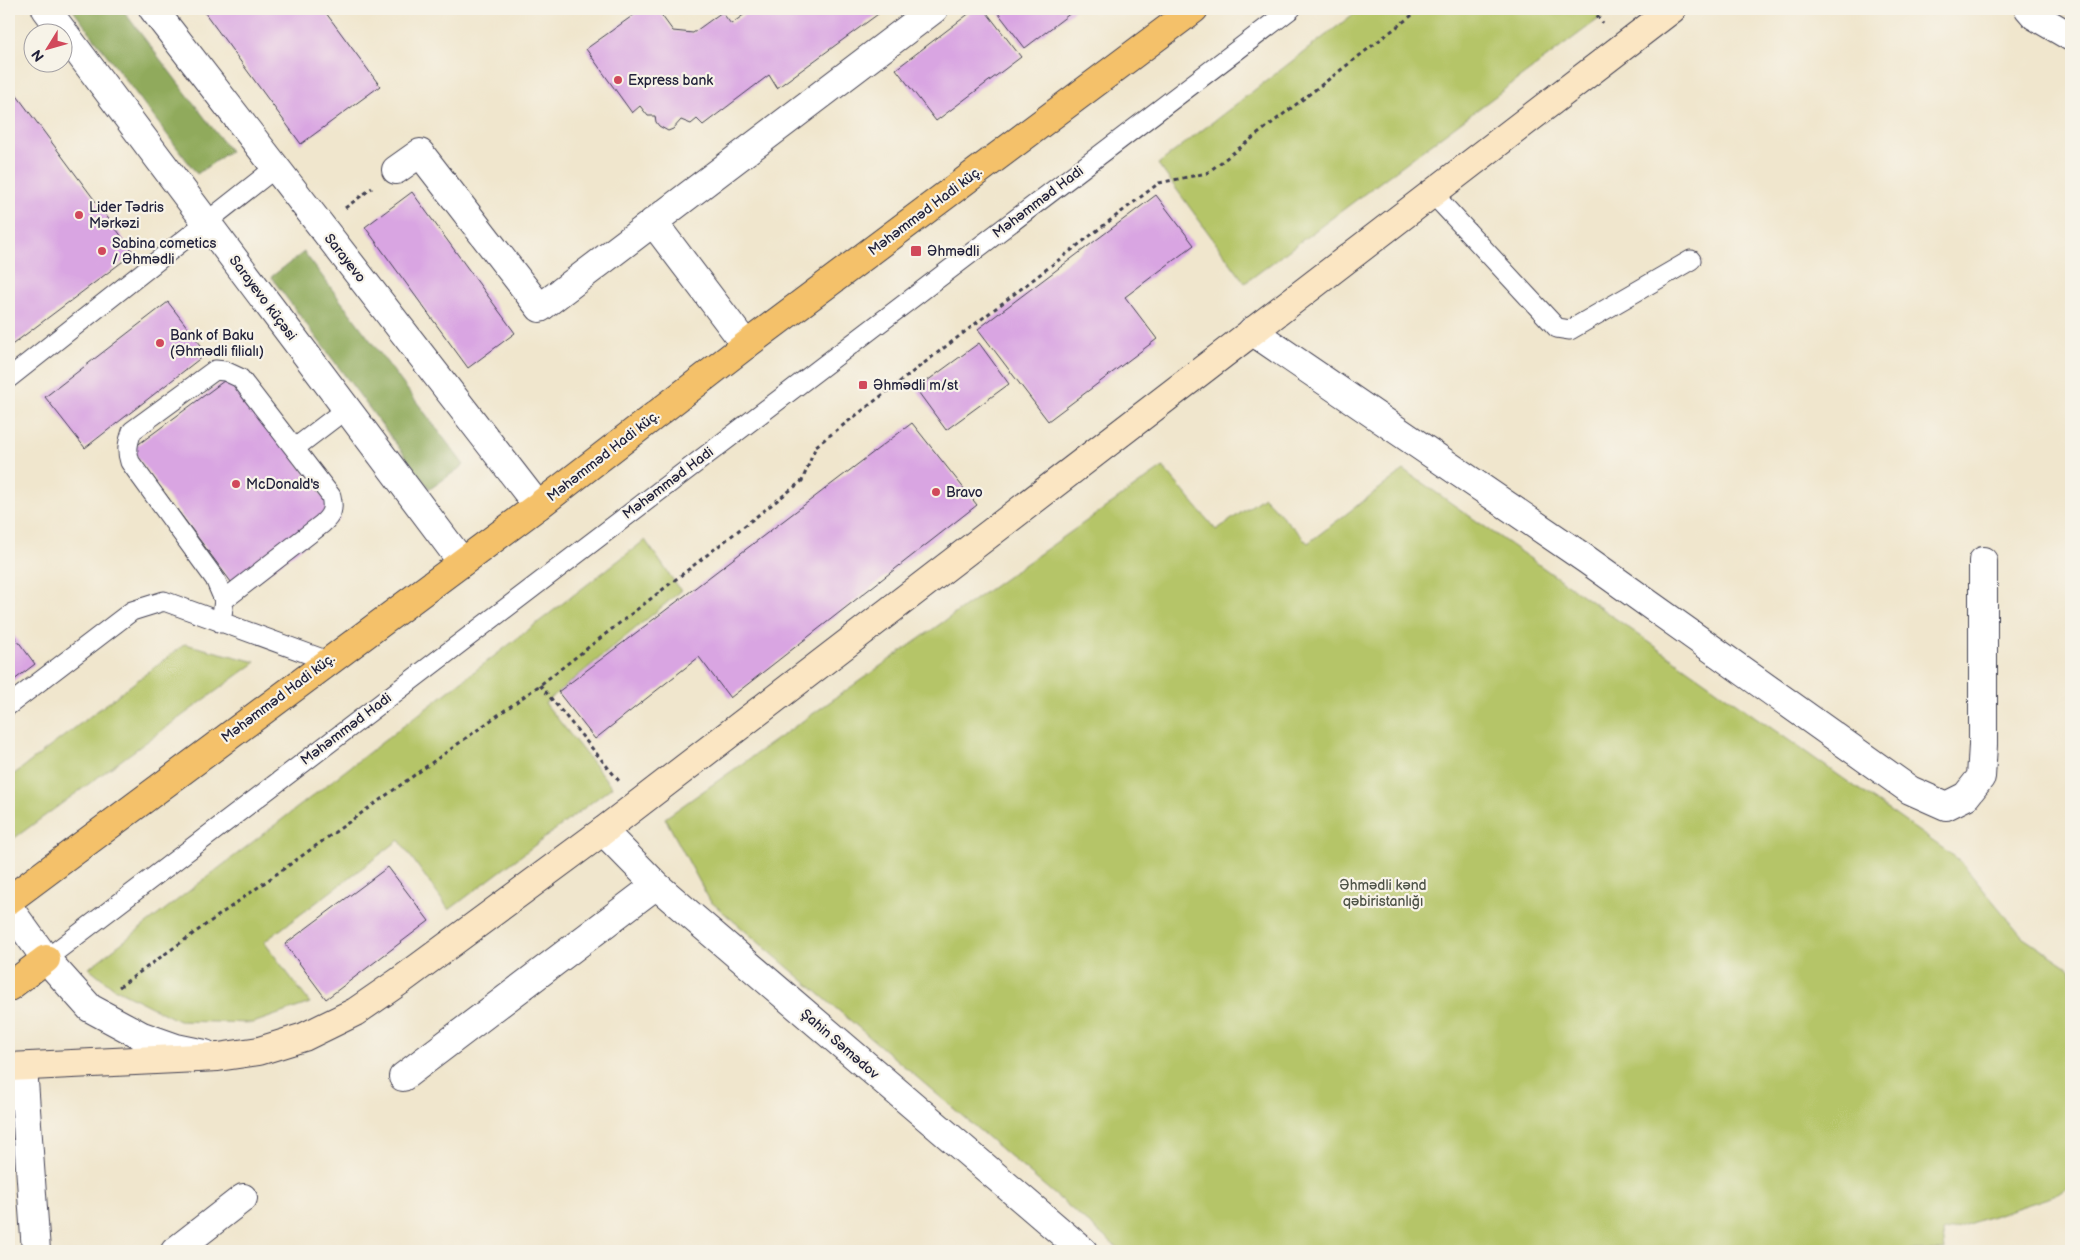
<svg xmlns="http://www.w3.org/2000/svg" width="2080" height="1260" font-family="'Balsamiq Sans',sans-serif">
<rect width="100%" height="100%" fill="#f7f3e8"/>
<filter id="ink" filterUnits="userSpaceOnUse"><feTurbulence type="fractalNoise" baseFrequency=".02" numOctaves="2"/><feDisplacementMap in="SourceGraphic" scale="10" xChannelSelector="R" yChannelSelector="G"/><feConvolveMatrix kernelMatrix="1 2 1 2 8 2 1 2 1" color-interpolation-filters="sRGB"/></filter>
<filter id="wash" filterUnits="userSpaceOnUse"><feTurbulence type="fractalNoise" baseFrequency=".0096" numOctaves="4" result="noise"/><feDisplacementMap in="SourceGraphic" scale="20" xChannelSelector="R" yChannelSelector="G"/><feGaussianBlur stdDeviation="1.12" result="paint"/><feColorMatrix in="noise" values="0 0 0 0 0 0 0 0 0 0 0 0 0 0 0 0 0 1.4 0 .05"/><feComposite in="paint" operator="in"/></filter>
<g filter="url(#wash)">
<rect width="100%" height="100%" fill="#f0e6cd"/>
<path fill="#b5c568" stroke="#6c7452" d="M1360,9h252l-367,274 -87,-119z
M1163,467l53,63 48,-33 44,46 96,-73 554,389 64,77 49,33v216l-17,11 -111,36 2,19h-824l-411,-350 -45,-83z
M645,540l36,51 -136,112 67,84 -163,123 -50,-70 -135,102 46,61 -57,20 -74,-2 -65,-33 -25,-20z
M185,644l71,18 -247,180v-64z"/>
<path fill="#90aa5c" stroke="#59664c" d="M72,9h50l108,142 -33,23z
M304,252l160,213 -34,24 -159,-212z"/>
<g id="blocks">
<path fill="#d9a5e2" d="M202,9h121l57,77 -79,58z
M642,9h15l16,22 20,2 29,-21 9,12 21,-15h133l-108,79 -8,-13 -66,50 -6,-6 -6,5 -10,-4 -8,9 -5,2 -9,-5 -3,-4 -1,-6h-7l-8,-10 -8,7 -46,-64z
M975,9h9l37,48 -85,64 -40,-52z
M995,9h81l-51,39z
M9,85l125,168 -125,94z
M412,192l103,141 -47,35 -103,-141z
M1156,195l38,50 -69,52 32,42 -109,82 -70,-92z
M168,302l39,51 -122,95 -40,-51z
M979,343l30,41 -63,46 -30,-41z
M232,375l108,144 -100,75 -108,-145z
M912,423l65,82 -247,193 -31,-41 -104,82 -37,-47z
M9,629l26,35 -26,20z
M388,867l41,54 -103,78 -41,-55z"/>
</g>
</g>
<g filter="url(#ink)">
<use href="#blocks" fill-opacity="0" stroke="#413f51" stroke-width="1"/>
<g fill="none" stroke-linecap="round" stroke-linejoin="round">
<g stroke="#413f51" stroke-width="21">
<path id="service" d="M1432,193l125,135 13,2 121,-70
M9,378l266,-210
M295,448l51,-39
M221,623l3,-23 -9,-21 -85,-117c-4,-12 -2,-19 2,-31l83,-61 10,1 15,7 91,118c3,13 1,19 -9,28l-98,76
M9,705l123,-94 32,-10 164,60
M46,959l1245,-950"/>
</g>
<g stroke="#413f51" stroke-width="30">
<path id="pedestrian" d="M396,170l24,-17 120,155 394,-299
M653,222l93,123"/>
</g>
<g stroke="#413f51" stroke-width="30">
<path id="minor" d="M2029,9l6,7 36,21
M1252,331l335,229 323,230 36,16 20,-10 15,-19 2,-32v-184
M603,831l53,54 38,33 389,333
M9,908l37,51 44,49 52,28 34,12 29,6
M23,1067l13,184
M403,1077l253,-192
M175,1251l68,-53"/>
</g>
<g stroke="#413f51" stroke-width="30">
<path id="tertiary" d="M46,9l416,553
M153,9l385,497"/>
</g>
<g stroke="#413f51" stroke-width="30">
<path id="secondary" d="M9,1067l209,-10 41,-6 45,-14 51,-25 45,-31 203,-150 1069,-822"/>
</g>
<g stroke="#413f51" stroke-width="30">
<path id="primary" d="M9,900l529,-394 208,-161 448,-336
M9,987l37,-28"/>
</g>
<path stroke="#413f51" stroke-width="3" stroke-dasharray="4 4" stroke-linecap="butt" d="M1592,9l11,14
M345,208l27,-20
M540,685l79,96
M119,987l421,-302 262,-204 14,-35 343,-263 48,-10 213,-164"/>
<use href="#service" stroke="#fff" stroke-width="19"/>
<use href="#pedestrian" stroke="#fff" stroke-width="28"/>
<use href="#minor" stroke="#fff" stroke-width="28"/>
<use href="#tertiary" stroke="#fff" stroke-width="28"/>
<use href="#secondary" stroke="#fbe6c3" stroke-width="28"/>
<use href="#primary" stroke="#f4c16a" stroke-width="28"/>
</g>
</g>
<g fill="#d1495b" stroke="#f7f3e8" stroke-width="2">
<circle cx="618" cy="80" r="5"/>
<circle cx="79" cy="215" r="5"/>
<circle cx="102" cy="251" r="5"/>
<rect x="910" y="245" width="12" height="12" rx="2.5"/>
<circle cx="160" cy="343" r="5"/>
<rect x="858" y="380" width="10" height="10" rx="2.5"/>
<circle cx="236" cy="484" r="5"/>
<circle cx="936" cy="492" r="5"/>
</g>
<g text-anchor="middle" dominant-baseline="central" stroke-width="4.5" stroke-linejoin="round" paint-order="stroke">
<g font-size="14" fill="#22223b" stroke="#f7f3e8" text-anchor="start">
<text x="628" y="80">Express bank</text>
<text x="89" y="207">Lider Tədris<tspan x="89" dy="16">Mərkəzi</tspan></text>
<text x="112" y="243">Sabina cometics<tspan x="112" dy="16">/ Əhmədli</tspan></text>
<text x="927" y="251">Əhmədli</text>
<text x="170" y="335">Bank of Baku<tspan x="170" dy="16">(Əhmədli filialı)</tspan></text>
<text x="873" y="385">Əhmədli m/st</text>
<text x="246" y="484">McDonald's</text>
<text x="946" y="492">Bravo</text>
</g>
<g font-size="14" fill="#22223b" stroke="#f7f3e8">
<text transform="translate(1038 202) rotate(-37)">Məhəmməd Hadi</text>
<text transform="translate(925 211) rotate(-37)">Məhəmməd Hadi küç.</text>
<text transform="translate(345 258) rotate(52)">Sarayevo</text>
<text transform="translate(263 298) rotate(53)">Sarayevo küçəsi</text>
<text transform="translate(603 456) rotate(-38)">Məhəmməd Hadi küç.</text>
<text transform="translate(668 483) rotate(-37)">Məhəmməd Hadi</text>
<text transform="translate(278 698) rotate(-37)">Məhəmməd Hadi küç.</text>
<text transform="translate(346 729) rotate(-37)">Məhəmməd Hadi</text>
<text transform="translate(840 1044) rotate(41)">Şahin Səmədov</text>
</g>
<g font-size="14" fill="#4e5348" stroke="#f7f3e8">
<text x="1383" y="885">Əhmədli kənd<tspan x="1383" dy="16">qəbiristanlığı</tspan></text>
</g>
</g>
<rect width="2080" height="1260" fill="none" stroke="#f7f3e8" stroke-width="30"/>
<g transform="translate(48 48) rotate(233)"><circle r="24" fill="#f7f3e8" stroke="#a29fa3"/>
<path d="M0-4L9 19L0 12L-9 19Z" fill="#d1495b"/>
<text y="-8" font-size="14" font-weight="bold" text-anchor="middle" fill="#22223b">N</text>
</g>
</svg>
